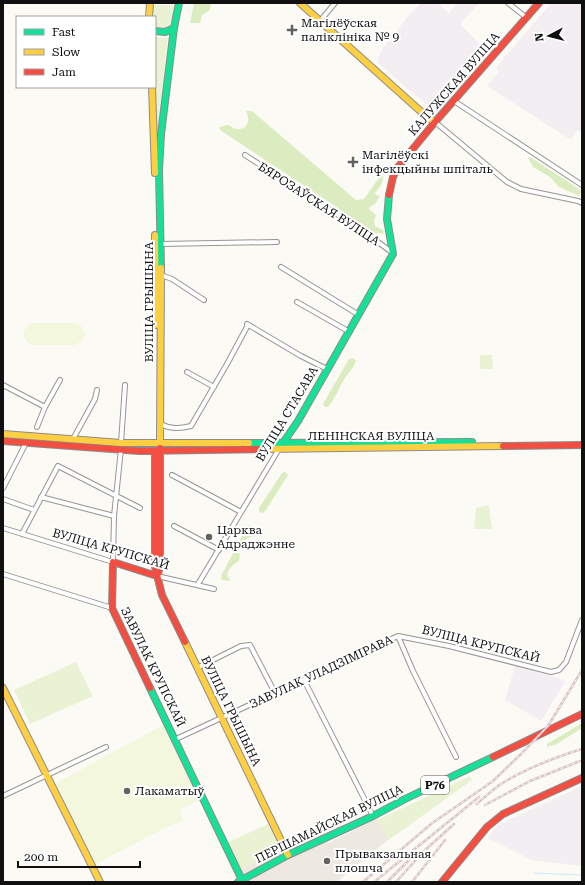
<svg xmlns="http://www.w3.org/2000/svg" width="585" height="885" font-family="'Roboto Serif',serif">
<rect width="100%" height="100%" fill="#fcfaf5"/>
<path fill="#f3eef2" d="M421,3h16l12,10 8,-10h22l-19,21 25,25 -18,17 -35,44 -14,-14 -1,1 -40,-35 4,-11 28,-36z
M551,3h31v130l-5,-3 -6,10 -84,-54 12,-15 -3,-3 5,-7z
M515,666l43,12 7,4 -24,39 -36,-21z
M582,786v80l-51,-6 -44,-22 11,-13z"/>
<path fill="#e9f3d3" d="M151,5h24c-3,12 -3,27 -20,21v-9h-3z
M155,37l5,1 8,-1 -11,93 -2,-43z
M480,355h12l1,14h-13z
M489,505l3,24h-18l2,-21z
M76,662l17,34 -63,28 -16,-34z
M470,776l2,4 -133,96 -16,-30z
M268,824l13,26 -41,20 -12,-28z"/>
<path fill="#dbecc1" d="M194,3h17l-1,7 -8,5 -2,8h-10z
M246,111h6l104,89 8,-1 17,-24 2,1c1,6 -4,13 -8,17l1,2 4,1 -5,8 -7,4 8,7 -2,6 1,5 8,4 1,4 -6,-1 -4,1 -33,-24 -121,-80 -1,-3c2,0 6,-2 9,-2 3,1 6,4 9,4 12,1 13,-11 9,-18z
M530,157l49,32 2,3 -2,4 -20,-9 -9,-10 -17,-10 -5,-9z
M353,358l3,3c-3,8 -7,11 -11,17 -6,9 -10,21 -17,29h-3l-2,-3 26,-45z
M285,472l3,3 -22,35 -3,3 -4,-1v-4l23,-35z
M248,525l4,1 11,7 -4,3c-14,-1 -15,6 -21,16l2,3 -1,6c-6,3 -11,8 -12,15l3,3 -1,2 -7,-1 -1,-4z
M582,723v5l-25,16 -10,3v-3z"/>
<path fill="#f2f7de" d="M76,323l5,3 4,8 -2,5 -4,4 -5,2h-42c-7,-3 -10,-9 -7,-16l4,-4 5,-2z
M163,725l36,74 -3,1 1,1 -18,9 5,11 -13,4 -76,39 -39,-81z"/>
<path fill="#ede8e0" d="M377,819l11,20 -51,43h-92l-5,-12 41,-20 9,-8 30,-14 8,15z"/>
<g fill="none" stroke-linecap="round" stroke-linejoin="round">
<path stroke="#c8edf9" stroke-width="1" d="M534,873l48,2"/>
<g stroke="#969593" stroke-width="6">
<path id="street" d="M508,3l19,15
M320,21l15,-18
M454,101l128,84
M435,122l72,60 14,7 57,12 4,2
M245,155l115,74 33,24
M160,244l117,-2
M281,267l78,48
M161,275l11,4 32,21
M297,302l51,29
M247,324l54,32 26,13
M187,372l27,15
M3,385l42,22
M160,424c11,5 19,5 31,2l36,-62 21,-39
M37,427l8,-20 15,-27
M73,439l22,-40 2,-9
M121,443l4,-58
M172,475l69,37
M3,488l23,-45
M41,497l73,19
M3,499l31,11
M174,526l45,24
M3,528l110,34 1,-46 7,-67
M22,534l36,-68 82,42
M3,574l109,34
M157,576l57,13
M198,584l81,-135
M398,636l51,10 102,26 8,-2 7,-8 16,-42
M398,636l15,35 43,86
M197,668l44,-22 9,-1 25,48
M304,680l69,136
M176,739l222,-103
M3,796l103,-49"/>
</g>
<g stroke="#8d8c8a" stroke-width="8">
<path id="fast" d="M155,31l10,1 9,-4 5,-25
M161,268l-2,-98 2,-36 13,-106
M249,443l223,-1
M283,443l15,-22 95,-167 -6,-35 2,-24
M150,688l92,192
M238,882l50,-27 85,-39 32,-17 88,-42"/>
</g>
<g stroke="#8d8c8a" stroke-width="8">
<path id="slow" d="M300,3l127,114 8,5
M149,17l1,-14
M152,87l3,86
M155,235l1,90
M3,434l118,9h128
M160,443l1,-175
M264,449l239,-3
M185,642l103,213
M3,688l97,194"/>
</g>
<g stroke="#8d8c8a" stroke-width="8">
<path id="jam" d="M389,195l4,-18 5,-10 37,-45 104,-119
M3,441l136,10 125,-2
M503,446l79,-1
M155,451v116l7,28 23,47
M158,574l2,-8v-118
M150,688l-38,-80 1,-46 44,14
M493,757l89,-43
M442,882l45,-55 16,-13 79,-36"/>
</g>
<use href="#street" stroke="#fffefe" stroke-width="4"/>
<use href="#fast" stroke="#16e098" stroke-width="6"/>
<use href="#slow" stroke="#ffcf43" stroke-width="6"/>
<use href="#jam" stroke="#f24e42" stroke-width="6"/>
<g stroke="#dac4c7" stroke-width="2.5">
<path id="rail" d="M477,804c8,-7 15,-14 24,-20 25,-16 52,-26 81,-35
M485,805l45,-24 50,-20
M363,882l68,-58 62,-43 28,-27 27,-28 34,-56
M374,882l105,-85
M387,882l26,-26
M396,882l28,-31 30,-27
M412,882l33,-42"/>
</g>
<use href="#rail" stroke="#fff" stroke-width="1" stroke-dasharray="3" stroke-linecap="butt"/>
</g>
<g fill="#636260" stroke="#fff" stroke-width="1.5">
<path d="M290 24h4v4h4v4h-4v4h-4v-4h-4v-4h4z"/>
<path d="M351 156h4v4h4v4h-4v4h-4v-4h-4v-4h4z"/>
<circle cx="209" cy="537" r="4"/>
<circle cx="127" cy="791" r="4"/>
<circle cx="327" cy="861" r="4"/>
</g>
<g text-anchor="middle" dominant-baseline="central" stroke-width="4" stroke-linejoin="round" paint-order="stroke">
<rect fill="#fff" stroke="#585858" stroke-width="1" x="421" y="776" width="28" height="18" rx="3"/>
<g font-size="11" font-weight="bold" fill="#101010">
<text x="435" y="785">Р76</text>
</g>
<g font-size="12" fill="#101010" stroke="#fff" text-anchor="start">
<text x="301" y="23">Магілёўская<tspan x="301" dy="14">паліклініка № 9</tspan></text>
<text x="362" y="155">Магілёўскі<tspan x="362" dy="14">інфекцыйны шпіталь</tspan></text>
<text x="217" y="530">Царква<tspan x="217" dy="14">Адраджэнне</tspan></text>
<text x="135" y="791">Лакаматыў</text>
<text x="335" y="854">Прывакзальная<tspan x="335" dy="14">плошча</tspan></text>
</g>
<g font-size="12" fill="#101010" stroke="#fff">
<text transform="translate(454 84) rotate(-49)">КАЛУЖСКАЯ ВУЛІЦА</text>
<text transform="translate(319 204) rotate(33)">БЯРОЗАЎСКАЯ ВУЛІЦА</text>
<text transform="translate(149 302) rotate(-90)">ВУЛІЦА ГРЫШЫНА</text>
<text transform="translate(287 414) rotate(-59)">ВУЛІЦА СТАСАВА</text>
<text x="371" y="436">ЛЕНІНСКАЯ ВУЛІЦА</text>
<text transform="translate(111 549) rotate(16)">ВУЛІЦА КРУПСКАЙ</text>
<text transform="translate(481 644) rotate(14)">ВУЛІЦА КРУПСКАЙ</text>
<text transform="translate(153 667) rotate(64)">ЗАВУЛАК КРУПСКАЙ</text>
<text transform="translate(321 672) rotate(-25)">ЗАВУЛАК УЛАДЗІМІРАВА</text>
<text transform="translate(231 711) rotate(64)">ВУЛІЦА ГРЫШЫНА</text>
<text transform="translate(329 824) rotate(-26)">ПЕРШАМАЙСКАЯ ВУЛІЦА</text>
</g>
</g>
<rect width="585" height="885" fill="none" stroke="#101010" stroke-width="8"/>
<rect x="16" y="16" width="140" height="72" fill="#ffffff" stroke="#9f9f9f"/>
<rect x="24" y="29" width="20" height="6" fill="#16e098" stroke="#9f9f9f"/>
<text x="52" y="36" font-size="12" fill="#101010">Fast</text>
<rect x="24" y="49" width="20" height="6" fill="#ffcf43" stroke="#9f9f9f"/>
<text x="52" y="56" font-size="12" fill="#101010">Slow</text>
<rect x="24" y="69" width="20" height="6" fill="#f24e42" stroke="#9f9f9f"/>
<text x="52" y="76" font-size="12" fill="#101010">Jam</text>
<g transform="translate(549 36) rotate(263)" stroke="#ffffff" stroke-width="3" paint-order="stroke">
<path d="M0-3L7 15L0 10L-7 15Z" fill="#101010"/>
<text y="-6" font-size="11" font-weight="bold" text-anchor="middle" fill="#101010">N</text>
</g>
<path d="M18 861v6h122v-6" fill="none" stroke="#101010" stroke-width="2"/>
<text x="24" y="861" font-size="12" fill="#101010" stroke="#ffffff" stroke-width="3" paint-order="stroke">200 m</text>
</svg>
